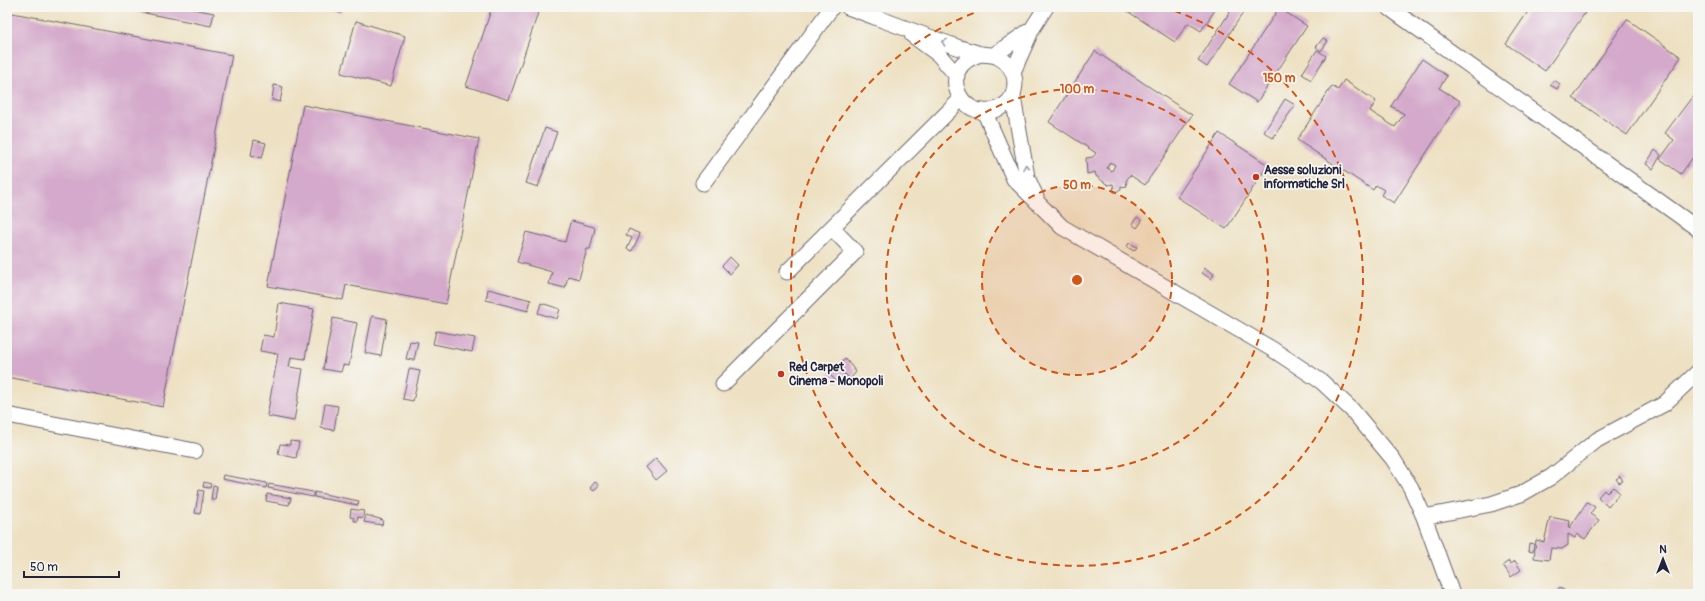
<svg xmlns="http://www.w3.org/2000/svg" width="1705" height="601" font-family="Pangolin,sans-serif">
<rect width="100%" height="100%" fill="#f6f6f2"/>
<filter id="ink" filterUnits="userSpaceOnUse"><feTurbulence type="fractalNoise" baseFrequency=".025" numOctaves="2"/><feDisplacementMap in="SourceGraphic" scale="8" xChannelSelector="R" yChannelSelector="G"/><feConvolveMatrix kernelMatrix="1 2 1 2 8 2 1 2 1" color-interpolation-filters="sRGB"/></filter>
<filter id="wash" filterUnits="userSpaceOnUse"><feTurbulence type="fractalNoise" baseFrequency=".012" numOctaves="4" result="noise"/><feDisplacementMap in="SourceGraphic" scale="16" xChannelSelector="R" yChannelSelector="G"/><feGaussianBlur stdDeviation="0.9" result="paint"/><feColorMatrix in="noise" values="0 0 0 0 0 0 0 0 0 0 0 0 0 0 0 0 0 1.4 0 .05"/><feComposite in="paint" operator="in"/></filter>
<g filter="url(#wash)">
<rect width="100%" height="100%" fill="#eee1c3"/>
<g id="blocks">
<path fill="#d4a9cb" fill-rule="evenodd" d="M115,7h79l-1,2 21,4 -3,13z
M319,7h23l-1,6z
M492,7h48l-31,93 -43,-14z
M1121,7h96l-16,24 -13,-8 -13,19z
M1233,7h14l-40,60 -9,-6z
M1531,7h58l-44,64 -39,-27z
M1279,8l28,18 -50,76 -28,-18z
M7,12l225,43 -69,352 -156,-30z
M1627,19l54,38 -54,78 -54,-37z
M356,21l49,15 -14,50 -50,-13z
M1323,38l5,3 -7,10 -5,-4z
M1317,50l9,6 -15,24 -9,-6z
M1095,51l97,64 -47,70 -15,-10 -4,6 1,5 -6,1v3l-7,2 -1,-8 -5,1 -12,-9 -1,-4 -8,2 -1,-16 7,-1 3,-4 -47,-31zM1110,162l5,3 -3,6 -5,-3z
M1422,59l25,17 -8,12 21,13 -66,102 -13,-8 3,-5 -8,-5 -3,5 -76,-50 35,-54 6,4 6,-10 32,21 -6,10 25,16 9,-13 -13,-8z
M1554,80l6,4 -3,5 -7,-4z
M274,85l9,2 -3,15 -8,-2z
M1698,89v61l-17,24 -21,-15 14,-19 -9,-7z
M1285,99l10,6 -22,33 -9,-6z
M303,105l176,34 -33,165 -100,-19 -3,15 -75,-14z
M545,128l12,4 -19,55 -12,-4z
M1219,133l49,32 -42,64 -49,-32z
M254,140l12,3 -4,15 -11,-3z
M1655,150l6,5 -8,14 -7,-5z
M1137,217l5,4 -5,7 -5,-4z
M572,221l22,6 1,2 -5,20h-3l-8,30 -11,-3 -3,12 -16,-4 3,-12 -35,-10 9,-30 39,10 5,-19z
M629,229l11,5 -8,17 -5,-2 5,-11 -6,-3z
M1129,243l8,4 -3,4 -7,-4z
M730,257l8,8 -8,9 -8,-8z
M1205,268l9,6 -3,5 -9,-6z
M488,289l43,11 -3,11 -42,-11z
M279,303l35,6 -9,50 -14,-2 -2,10 14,2 -9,52 -27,-5 11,-62 -18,-3 3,-16 11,2z
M541,303l19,6 -3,10 -19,-6z
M372,316l15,3 -6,37 -16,-3z
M333,318l24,5 -8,43 -6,-1 -2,7 -18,-3z
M436,331l39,7 -3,14 -39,-8z
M410,341l8,1 -4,18 -8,-1z
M845,358l11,14 -6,7 -5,-5 -8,8 -8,-8z
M409,369l11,2 -7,30 -10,-2z
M325,404l13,2 -4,24 -13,-2z
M290,441l9,1 -3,16 -18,-4 2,-10 10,1z
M656,458l11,13 -11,9 -10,-13z
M223,475l44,8 -1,5 -44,-9z
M1620,476l3,5 -4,2 -3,-4z
M204,482l7,2 -1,4 -7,-1z
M595,482l4,3 -5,6 -4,-3z
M269,484l44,8v5l-45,-9z
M213,485l4,1 -2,14h-4z
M1613,487l7,6 -12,14 -10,-10 6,-7 3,3z
M199,490l5,1 -4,23 -5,-1z
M314,492l45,9 -1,4 -44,-8z
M267,494l24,4 -2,7 -23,-4z
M1587,502l8,5 -5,7 9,6 -14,19 -8,-5 -2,4 -7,-4v11l-6,4 -11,-1 -2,12 -15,-2 2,-18 8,2 6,-25 20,4 -1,8z
M351,509l13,2 -1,7 -5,-1 -1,4h-3v-3l-4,-1z
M366,515l17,5 -1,5 -18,-3z
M1529,543l5,1 -1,8 -5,-1z
M1509,561l2,3 4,-3 6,9 -10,7 -8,-12z
M1560,587l5,4 -2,3 -7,-2z"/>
</g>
</g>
<g filter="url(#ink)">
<use href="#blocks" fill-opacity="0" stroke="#69656b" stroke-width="1"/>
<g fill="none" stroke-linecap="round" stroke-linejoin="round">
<g stroke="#69656b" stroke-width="17">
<path id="minor" d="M848,7c38,14 75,28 112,41 7,2 14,4 20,6 7,1 12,0 18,3 10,5 17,15 17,27 -1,10 -3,17 -12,22 -39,24 -72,-39 -22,-52
M1388,7l310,222
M912,35l27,20 18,21
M994,55l38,-26
M1013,72l19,-43 14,-22
M1013,97l14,80 9,20
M984,111l30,68 48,48 210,122 50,33 30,28 41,49 18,29 13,29 28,77
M703,183l129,-176
M787,272l174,-173
M723,384l132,-132 -23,-24
M7,415l188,36
M1424,517l67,-13 30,-10 30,-17 46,-37 67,-36 34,-32"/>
</g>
<use href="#minor" stroke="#fff" stroke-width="15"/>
</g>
<defs><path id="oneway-chevron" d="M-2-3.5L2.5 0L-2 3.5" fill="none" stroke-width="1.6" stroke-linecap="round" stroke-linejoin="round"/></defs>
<g stroke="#9c9ca7">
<use href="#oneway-chevron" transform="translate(944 42) rotate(-160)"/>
<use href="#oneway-chevron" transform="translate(1026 167) rotate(-100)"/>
</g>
</g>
<circle cx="1077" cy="280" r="95" fill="#d45411" fill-opacity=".12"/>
<g fill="none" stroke="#d45411" stroke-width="2" stroke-dasharray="7 5">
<circle cx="1077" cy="280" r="95"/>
<circle cx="1077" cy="280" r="191"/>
<path d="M1163 7A286 286 0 1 1 991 7"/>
</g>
<g fill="#c8321e" stroke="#f6f6f2" stroke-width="1.5">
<circle cx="1256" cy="177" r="4"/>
<circle cx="781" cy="374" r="4"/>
</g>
<g text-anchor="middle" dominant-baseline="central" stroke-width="3.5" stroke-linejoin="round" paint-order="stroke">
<g font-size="12" font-weight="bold" fill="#22223b" stroke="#f6f6f2" text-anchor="start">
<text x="1264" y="170">Aesse soluzioni<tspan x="1264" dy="14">informatiche Srl</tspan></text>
<text x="789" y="367">Red Carpet<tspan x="789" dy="14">Cinema - Monopoli</tspan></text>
</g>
</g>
<circle cx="1077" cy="280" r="6" fill="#d45411" stroke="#f6f6f2" stroke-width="2"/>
<g font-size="12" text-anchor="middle" font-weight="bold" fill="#d45411" stroke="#f6f6f2" stroke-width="3.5" stroke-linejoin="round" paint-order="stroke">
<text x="1279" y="82">150 m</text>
<text x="1077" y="93">100 m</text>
<text x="1077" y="189">50 m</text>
</g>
<rect width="1705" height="601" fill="none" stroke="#f6f6f2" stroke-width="24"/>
<g transform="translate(1663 559)" stroke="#f6f6f2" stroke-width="3" paint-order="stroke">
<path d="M0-3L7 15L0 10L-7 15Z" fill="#22223b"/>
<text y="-6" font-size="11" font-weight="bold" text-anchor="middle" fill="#22223b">N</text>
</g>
<path d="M24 571v6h95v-6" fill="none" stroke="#22223b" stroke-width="2"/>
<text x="30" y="571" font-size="12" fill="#22223b" stroke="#f6f6f2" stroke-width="3" paint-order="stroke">50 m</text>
</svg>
